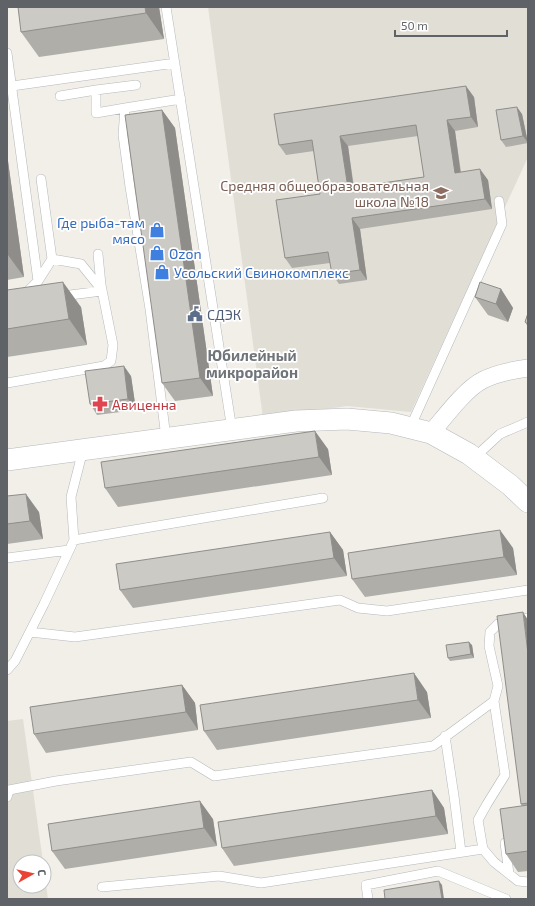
<svg xmlns="http://www.w3.org/2000/svg" width="535" height="906" font-family="'Exo 2',sans-serif">
<rect width="100%" height="100%" fill="#f1efe8"/>
<path fill="#e1ded6" d="M208,7h320v150l-117,255 -64,-6 -84,12z
M23,719l20,143h-23v24h24v-16l4,29h-41v-178z"/>
<g fill="none" stroke-linecap="round" stroke-linejoin="round">
<g stroke="#b5b8bc" stroke-width="10">
<path id="service" d="M166,7l66,423
M7,53l31,228 -15,15 -16,6
M12,86l163,-23
M60,96l36,-6
M125,108l-29,5v-23l40,-5
M41,179l11,80 29,5 21,26
M38,281l14,-22
M62,296l40,-5
M7,383l97,-17 7,-5 2,-16 -12,-60 -3,-31
M410,428l92,-204 -3,-23
M166,438l-16,-129 -20,-122 -7,-52 2,-27 56,-9
M474,458l26,-24 28,-12
M74,540l249,-42
M7,558l62,-8
M30,632l45,5 265,-37 18,8 29,3 141,-21
M7,670l8,-9 29,-57 30,-64 -3,-43 12,-47
M445,736l9,60 7,56
M7,797l2,-7 47,-9 135,-19 23,14 219,-30 61,-45 4,-15 -9,-40 1,-14 8,-8 30,-6
M505,843l4,31
M483,849l11,13 24,19 10,1
M102,887l117,-11 42,7 222,-34 -5,-29 9,-16 18,-29 -11,-74
M368,899l-2,-14 72,-14 68,28"/>
</g>
<g stroke="#b5b8bc" stroke-width="18">
<path id="minor" d="M431,433c13,-15 34,-44 52,-53 14,-7 30,-10 45,-12"/>
</g>
<g stroke="#b5b8bc" stroke-width="22">
<path id="tertiary" d="M7,460l289,-39 51,-2 44,4 40,10 38,21 41,31 18,17"/>
</g>
<use href="#service" stroke="#fff" stroke-width="9"/>
<use href="#minor" stroke="#fff" stroke-width="17"/>
<use href="#tertiary" stroke="#fff" stroke-width="21"/>
</g>
<path fill="#afaea9" fill-rule="evenodd" d="M159,7l5,32 -125,18 -18,-25z
M474,97l4,30 -23,4 6,41 27,8 4,29 -132,20 7,51 -28,4 -7,-10 -2,-11 -38,5 -7,-10 35,-64 -6,-43 -28,4 -7,-10zM418,136l6,41 -70,10 -6,-41z
M162,110l13,18 38,268 -38,5 -13,-18z
M522,114l6,29 -22,4 -5,-7z
M7,154l17,123 -17,3z
M501,289l12,19 -5,14 -20,-7 -13,-18z
M7,290l74,17 6,38 -80,12z
M528,313v14l-3,-5z
M131,376l5,34 -39,5 -7,-11z
M328,449l4,26 -214,32 -13,-19z
M7,496l32,16 4,27 -36,5z
M330,532l13,18 4,26 -214,32 -13,-18z
M513,548l4,27 -152,22 -13,-18z
M528,620v251l-10,1 -12,-18 16,-48 -1,-2z
M472,645l2,13 -24,3 -2,-3z
M182,685l13,18 3,27 -152,23 -12,-19z
M427,692l4,26 -214,32 -13,-19z
M432,790l12,18 4,26 -214,32 -12,-18z
M213,819l4,27 -152,23 -13,-18z"/>
<path fill="#8f8d8a" d="M145,7h14l5,32 -18,-26z
M466,86l8,11 4,30 -7,-10z
M517,107l5,7 6,29 -5,-7z
M162,110l13,18 38,268 -13,-18z
M447,120l8,11 7,53 -7,-11z
M340,136l8,10 7,53 -7,-11z
M7,154l17,123 -16,-22 -1,-7z
M480,169l8,11 4,29 -7,-10z
M352,218l8,11 7,51 -7,-10z
M63,282l18,25 6,38 -18,-26z
M501,289l12,19 -5,14 -12,-18z
M124,366l7,10 5,34 -8,-11z
M315,431l13,18 4,26 -13,-18z
M26,494l13,18 4,27 -13,-18z
M500,530l13,18 4,27 -13,-18z
M330,532l13,18 4,26 -13,-18z
M523,612l5,8v34z
M469,642l3,3 2,13 -3,-4z
M414,673l13,19 4,26 -13,-18z
M182,685l13,18 3,27 -12,-18z
M432,790l12,18 4,26 -12,-18z
M200,801l13,18 4,27 -13,-18z
M439,881l3,4 2,14h-2z"/>
<path fill="#cccac5" stroke="#8f8d8a" fill-rule="evenodd" d="M18,7h127l1,6 -125,19z
M466,86l5,31 -24,3 8,53 25,-4 5,30 -133,19 8,52 -28,4 -4,-22 -43,6 -9,-58 44,-6 -8,-54 -33,5 -5,-31zM416,125l8,52 -76,11 -8,-52z
M517,107l6,29 -22,4 -5,-30z
M162,110l38,268 -38,5 -37,-268z
M63,282l6,37 -62,10v-39z
M480,282l21,7 -5,15 -21,-7z
M528,313v11l-3,-2z
M124,366l4,33 -38,5 -5,-33z
M315,431l4,26 -214,31 -4,-26z
M26,494l4,27 -23,3v-28z
M500,530l4,27 -152,22 -4,-26z
M330,532l4,26 -214,32 -4,-26z
M523,612l5,42v149l-7,1 -24,-188z
M469,642l2,12 -23,4 -2,-13z
M414,673l4,27 -214,31 -4,-26z
M182,685l4,27 -152,22 -4,-27z
M432,790l4,26 -214,32 -4,-26z
M200,801l4,27 -152,23 -4,-27z
M528,805v46l-22,3 -6,-45z
M439,881l3,18h-57l-1,-9z"/>
<defs>
<g id="school-bare" transform="scale(1.2)"><path d="M0-5L7-2L0 1L-7-2ZM-4 1L0 2.5L4 1V4Q0 6-4 4Z" fill="#8d6e63" stroke="#fff" stroke-width="2.5" paint-order="stroke"/></g>
<g id="shop-bare" transform="scale(1.2)"><path d="M-5-2.5h2.3a2.7 3.5 0 0 1 5.4 0H5L5.5 6h-11ZM-1.5-2.5h3a1.5 2.3 0 0 0-3 0Z" fill="#3f7fe0" stroke="#fff" stroke-width="2.5" paint-order="stroke"/></g>
<g id="civic-bare" transform="scale(1.2)"><path d="M-.6-6.5H3V-4.5H.6V-3L4-1V1h2V6H-6V1h2V-1L-.6-3ZM-1.2 2.5V6h2.4V2.5Z" fill="#5c6f8a" stroke="#fff" stroke-width="2.5" paint-order="stroke"/></g>
<g id="pharmacy-bare" transform="scale(1.2)"><path d="M-2-6h4v4h4v4h-4v4h-4v-4h-4v-4h4Z" fill="#e0444e" stroke="#fff" stroke-width="2.5" paint-order="stroke"/></g>
</defs>
<g fill-rule="evenodd">
<use href="#school-bare" x="441" y="193"/>
<use href="#shop-bare" x="157" y="230"/>
<use href="#shop-bare" x="157" y="253"/>
<use href="#shop-bare" x="162" y="272"/>
<use href="#civic-bare" x="195" y="314"/>
<use href="#pharmacy-bare" x="100" y="404"/>
</g>
<g text-anchor="middle" dominant-baseline="central" stroke-width="3.5" stroke-linejoin="round" paint-order="stroke">
<g font-size="14" fill="#785e54" stroke="#fff" text-anchor="end">
<text x="429" y="185">Средняя общеобразовательная<tspan x="429" dy="16">школа №18</tspan></text>
</g>
<g font-size="14" fill="#366cbe" stroke="#fff" text-anchor="start">
<text x="145" y="222" text-anchor="end">Где рыба-там<tspan x="145" dy="16">мясо</tspan></text>
<text x="169" y="253">Ozon</text>
<text x="174" y="272">Усольский Свинокомплекс</text>
</g>
<g font-size="14" fill="#4e5e75" stroke="#fff" text-anchor="start">
<text x="207" y="314">СДЭК</text>
</g>
<g font-size="14" fill="#be3a42" stroke="#fff" text-anchor="start">
<text x="112" y="404">Авиценна</text>
</g>
<g font-size="15" font-weight="bold" fill="#70757a" stroke="#fff">
<text x="252" y="355">Юбилейный<tspan x="252" dy="17">микрорайон</tspan></text>
</g>
</g>
<rect width="535" height="906" fill="none" stroke="#5f6368" stroke-width="16"/>
<g transform="translate(32 874) rotate(82)"><circle r="19" fill="#ffffff" stroke="#bfc1c3"/>
<path d="M0-3L7 15L0 10L-7 15Z" fill="#ea4335"/>
<text y="-6" font-size="11" font-weight="bold" text-anchor="middle" fill="#5f6368">С</text>
</g>
<path d="M395 30v6h112v-6" fill="none" stroke="#5f6368" stroke-width="2"/>
<text x="401" y="30" font-size="12" fill="#5f6368" stroke="#ffffff" stroke-width="3" paint-order="stroke">50 m</text>
</svg>
